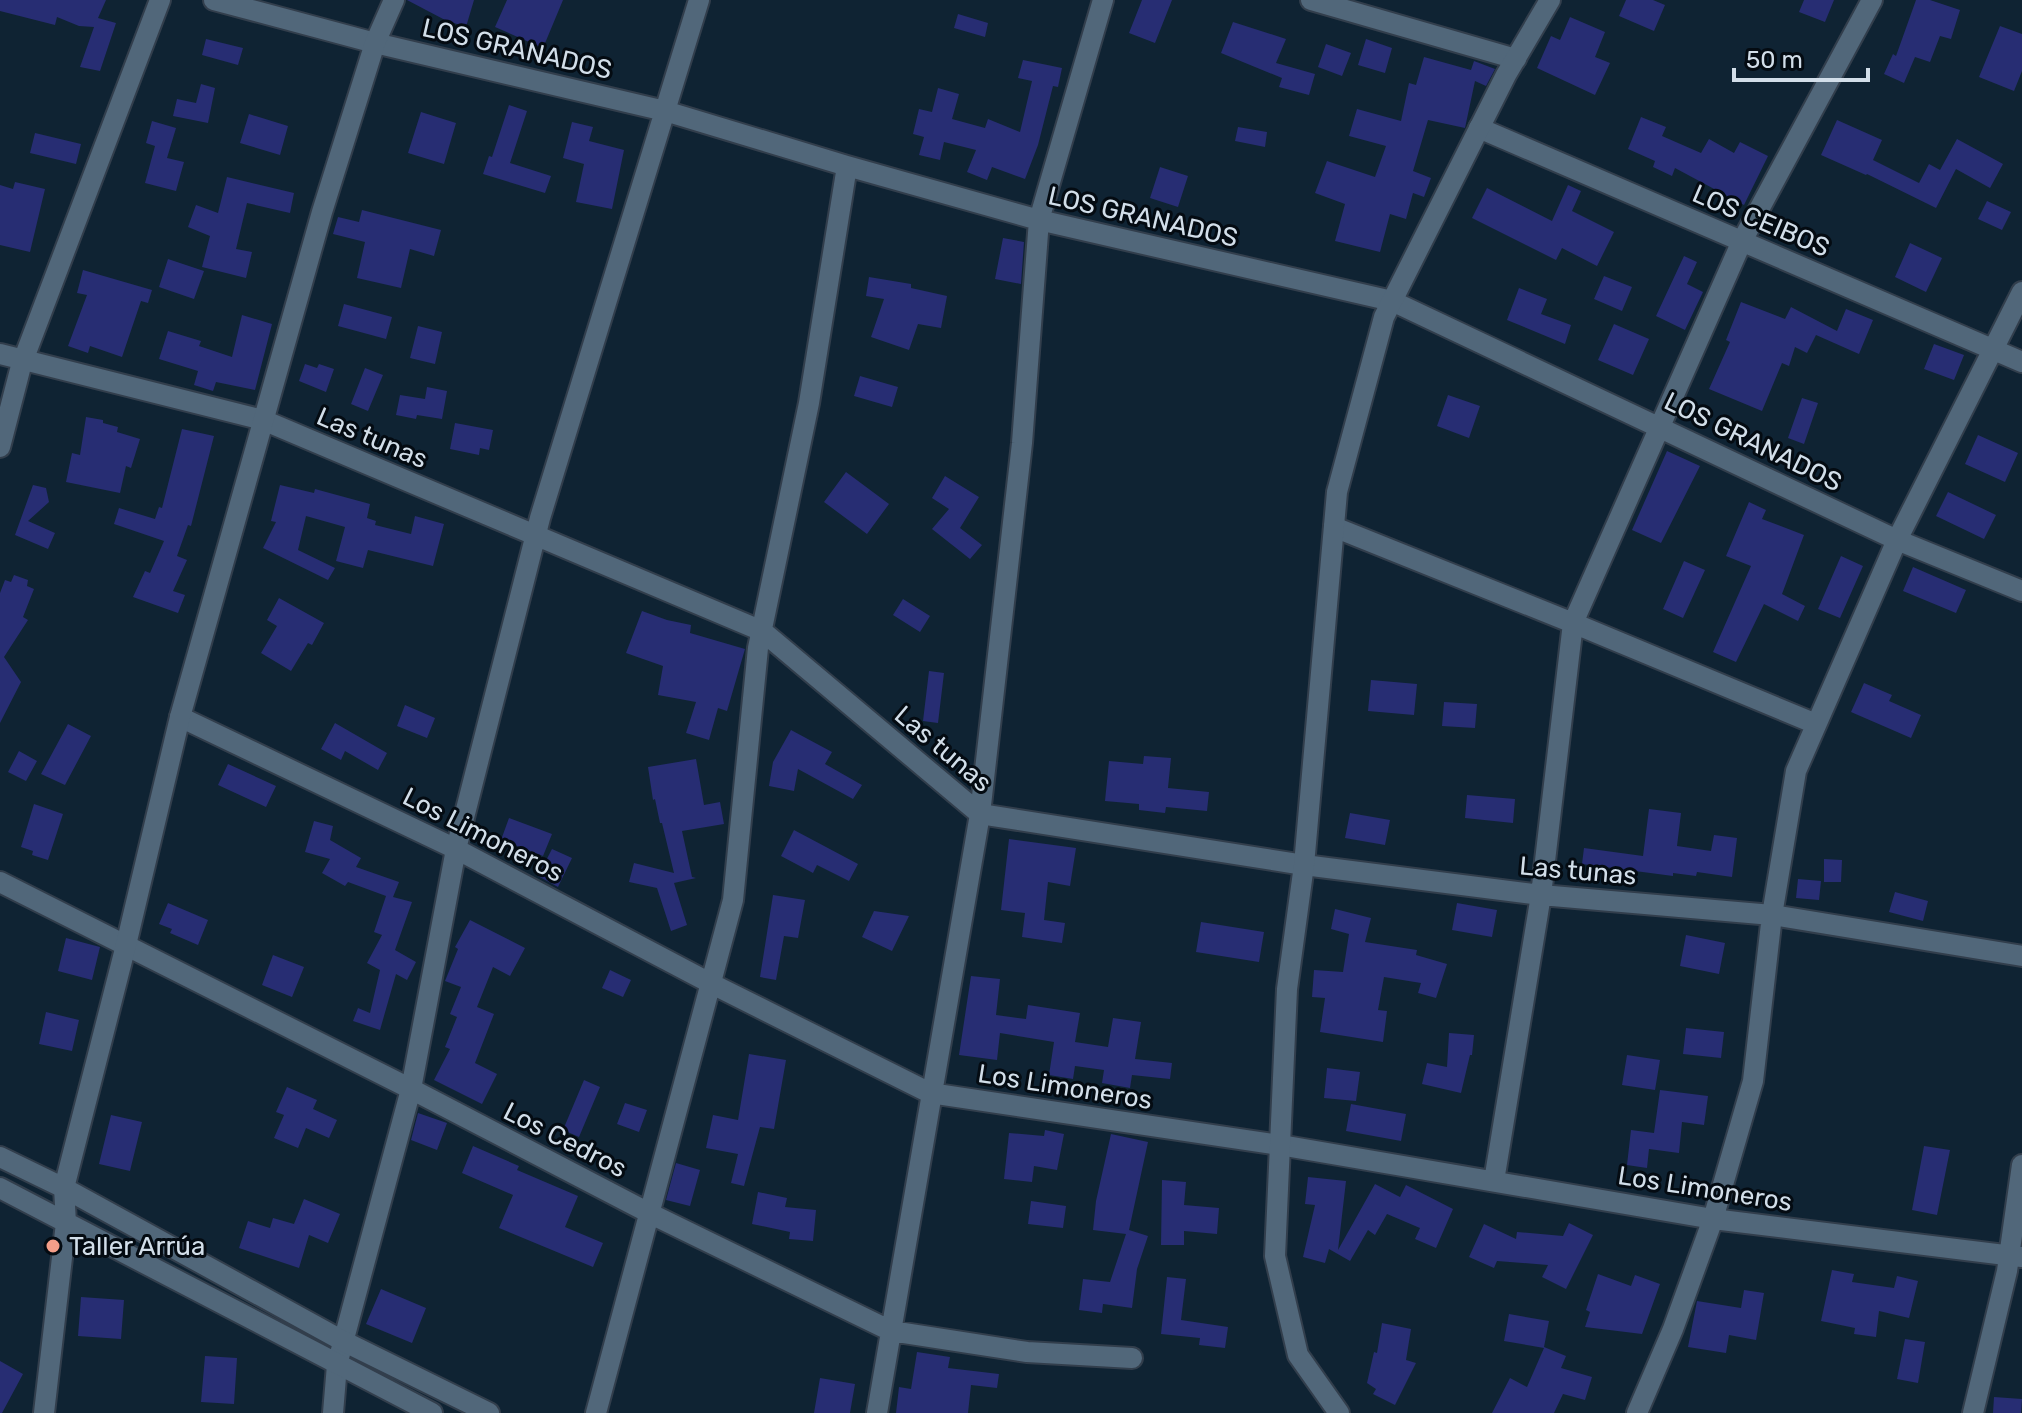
<svg xmlns="http://www.w3.org/2000/svg" width="2022" height="1413" font-family="Rubik,sans-serif">
<rect width="100%" height="100%" fill="#0f2333"/>
<path fill="#272d73" d="M0,0h106l-8,18 18,5 -16,48 -20,-4 14,-40 -15,-1 -22,-9 -2,8 -55,-14z
M407,0h67l-8,27 -21,-7z
M507,0h56l-20,48 -48,-21z
M1142,0h30l-17,43 -26,-10z
M1626,0h27l12,5 -11,26 -35,-15z
M1804,0h30l-9,22 -26,-10z
M1916,0h14l30,10 -9,29 -11,-3 -10,26 -15,-5 -11,26 -20,-9 9,-20 3,2z
M958,14l30,9 -3,14 -31,-9z
M1570,17l35,15 -10,25 15,6 -15,32 -58,-27 14,-32 9,4z
M1233,22l53,17 -10,24 39,11 -6,21 -30,-8 3,-9 -61,-25z
M2000,26l22,8v37l-8,20 -35,-14z
M206,39l37,9 -5,17 -36,-10z
M1366,39l26,9 -7,25 -27,-8z
M1326,44l25,9 -9,23 -24,-9z
M1424,57l47,13 3,-9 21,8 -9,17 -11,-5 -10,47 -37,-8 -15,51 18,7 -7,19 -11,-4 -7,26 -16,-5 -10,38 -45,-11 10,-37 -30,-11 12,-32 48,16 11,-31 -37,-10 8,-27 44,12 8,-38 7,2z
M1023,60l39,8 -4,19 -5,-1 -15,59 -13,34 -33,-12 -5,13 -20,-8 9,-22 -32,-8 -4,18 -21,-5 5,-18 -11,-3 6,-25 13,3 6,-24 21,6 -7,25 33,9 3,-9 32,13 12,-51 -14,-3z
M201,84l14,4 -7,35 -35,-7 4,-17 19,4z
M509,105l18,6 -17,52 41,13 -6,17 -62,-19 6,-18 3,1z
M421,112l35,11 -12,41 -36,-11z
M249,114l39,12 -8,29 -40,-12z
M1641,117l25,10 -4,9 39,17 8,-14 25,14 6,-11 28,14 -24,49 -69,-37 -3,8 -19,-9 2,-6 -27,-12z
M1837,120l45,20 -9,20 46,23 10,-19 11,6 17,-31 46,25 -13,24 -34,-19 -20,39 -69,-34 -1,1 -45,-20z
M152,121l24,7 -9,30 17,4 -8,29 -31,-8 10,-37 -9,-3z
M572,122l21,5 -4,14 35,9 -12,59 -36,-7 8,-38 -21,-6z
M1238,127l29,5 -2,15 -30,-6z
M35,133l46,11 -5,20 -46,-11z
M1160,167l28,9 -10,31 -28,-9z
M227,177l67,16 -4,20 -43,-10 -11,46 16,3 -6,26 -44,-11 8,-31 -22,-9 8,-22 22,8z
M15,182l30,7 -15,63 -30,-7v-60l13,4z
M1568,185l13,6 -9,20 42,21 -17,34 -35,-18 -6,12 -84,-42 15,-30 65,33z
M1987,201l24,11 -9,18 -24,-11z
M362,210l79,20 -7,26 -24,-7 -9,39 -44,-10 8,-36 -32,-8 5,-17 21,5z
M1003,238l21,4 -3,42 -26,-5z
M1910,243l32,15 -16,34 -31,-15z
M1684,256l13,6 -10,22 16,8 -18,38 -29,-14z
M168,259l36,12 -10,28 -35,-12z
M83,270l69,20 -4,13 -7,-2 -19,56 -32,-11 -2,7 -20,-7 19,-51 -10,-2z
M1604,276l28,11 -10,24 -28,-12z
M869,277l42,7v4l36,8 -6,32 -23,-4 -9,26 -38,-13 13,-38 -18,-3z
M1519,288l28,11 -6,15 30,11 -6,19 -58,-24z
M1741,302l44,17 6,-12 46,24 9,-22 27,11 -14,34 -43,-19 -9,18 -12,-6 -6,19 -7,-3 -20,48 -53,-22 21,-47 -4,-2z
M344,304l48,13 -6,22 -48,-13z
M242,315l30,9 -17,66 -39,-8 -3,9 -19,-6 4,-14 -39,-12 9,-28 33,10 -2,5 33,11z
M1614,324l35,15 -16,36 -35,-15z
M418,326l24,6 -7,32 -25,-6z
M1934,344l30,11 -10,25 -30,-11z
M305,364l12,4 2,-4 15,5 -8,23 -27,-11z
M365,368l18,7 -15,36 -17,-7z
M860,376l38,11 -6,20 -38,-11z
M427,387l20,4 -5,28 -25,-4 -1,4 -20,-4 4,-20 25,4z
M1448,395l32,11 -11,32 -32,-12z
M1802,398l16,5 -14,41 -16,-6z
M86,417l17,3v3l15,4 -1,5 23,7 -9,29 -5,-2 -6,27 -54,-11 6,-29 8,2z
M455,423l38,7 -4,20 -9,-2 -1,7 -29,-6z
M182,429l32,7 -23,90 -3,-1 -11,31 10,4 -14,31 12,4 -7,18 -45,-16 12,-26 5,2 14,-32 -50,-17 5,-16 36,11 4,-12 3,1z
M1978,435l40,18 -13,29 -40,-18z
M1667,451l33,15 -39,77 -29,-13z
M846,472l43,32 -22,30 -43,-32z
M945,476l34,21 -19,31 22,17 -12,14 -38,-30 17,-20 -17,-11z
M33,485l13,3 3,14 -21,19 27,12 -7,16 -33,-14z
M280,485l34,8 1,-4 55,15 -3,14 9,3 -1,4 36,9 4,-18 29,8 -11,42 -65,-16 -5,18 -27,-7 9,-34 -39,-11 -8,34 37,18 -7,12 -65,-32 13,-26 -5,-1z
M1948,492l48,23 -12,24 -48,-23z
M1749,502l17,8 -4,9 42,16 -22,59 23,12 -7,15 -34,-17 -28,58 -23,-10 38,-86 -25,-10z
M1841,556l22,10 -23,52 -22,-9z
M1684,561l21,9 -22,48 -20,-9z
M1913,567l53,23 -10,23 -53,-22z
M14,575l14,5 -1,6 7,3 -11,28 5,3 -24,37 17,25 -21,41v-130l5,-13 6,2z
M279,598l45,25 -12,22 -4,-2 -17,28 -30,-18 16,-27 -10,-6z
M903,599l27,17 -10,16 -27,-17z
M642,611l25,9 24,5 -1,8 55,16 -18,62 -9,-3 -9,32 -23,-7 10,-31 -38,-7 5,-29 -37,-13z
M929,671l15,2 -6,50 -15,-2z
M1371,680l46,4 -3,31 -46,-4z
M1864,683l28,12 -3,6 32,14 -10,23 -60,-26z
M1444,702l33,2 -2,24 -33,-2z
M405,705l30,13 -8,20 -30,-12z
M335,723l52,30 -9,17 -33,-19 -4,9 -20,-11z
M68,724l23,12 -26,49 -24,-11z
M791,730l41,22 -7,12 37,21 -9,14 -55,-30 -4,22 -25,-5 4,-24z
M19,751l18,10 -11,20 -18,-9z
M1144,756l27,2 -3,30 41,4 -2,19 -41,-4 -1,6 -26,-3v-6l-34,-3 4,-40 34,3z
M696,759l8,46 16,-3 4,22 -42,7 10,46 4,1 -22,5 13,42 -16,6 -14,-43 -28,-6 5,-19 40,10 -12,-50h-2l-5,-24 -2,1 -5,-33z
M228,764l48,22 -10,21 -48,-22z
M1467,795l48,4 -2,24 -48,-5z
M34,804l29,10 -15,46 -16,-5 1,-4 -12,-4z
M1649,809l32,4 -4,33 34,5 3,-16 23,3 -5,39 -35,-5 -1,4 -23,-3v3l-91,-12 2,-16 59,8z
M1350,813l40,7 -5,25 -40,-7z
M509,818l43,16 -9,22 -42,-16z
M314,821l19,5 -3,14 31,18 -5,9 43,15 -6,15 19,5 -17,48 21,12 -9,18 -11,-6 -16,56 -27,-9 5,-13 12,5 10,-43 -13,-7 15,-28 -8,-3 12,-36 -38,-14 -3,4 -23,-13 8,-14 -25,-7z
M794,830l64,34 -9,17 -32,-16 -4,8 -32,-17z
M1009,839l67,9 -6,38 -22,-4 -4,38 21,3 -3,20 -40,-6 3,-24 -24,-3z
M552,849l20,9 -14,29 -20,-11z
M1824,859l18,1 -1,22h-17z
M1798,879l23,2 -2,19 -23,-2z
M1895,892l33,9 -5,20 -34,-9z
M773,895l32,5 -7,38 -14,-2 -8,44 -16,-3z
M168,903l40,17 -10,25 -28,-12 2,-4 -13,-5z
M1457,903l40,7 -5,27 -40,-7z
M1335,909l36,9 -6,24 52,8 -1,5 31,9 -11,34 -18,-5 3,-10 -37,-6 -6,33 9,1 -4,31 -63,-10 5,-34 -13,-1 2,-27 29,2 6,-38 -18,-5z
M874,911l35,5 -17,35 -30,-14z
M470,920l55,28 -15,28 -17,-9 -16,40 17,7 -19,49 22,11 -15,30 -48,-24 16,-31 -5,-2 12,-30 -7,-3 11,-27 -16,-6 13,-32 -3,-2z
M1201,922l63,10 -5,30 -63,-10z
M1686,935l39,8 -6,31 -39,-8z
M66,938l34,9 -8,33 -34,-9z
M273,955l31,12 -12,30 -30,-12z
M610,970l21,10 -8,17 -21,-9z
M971,976l29,3 -4,36 30,4 2,-14 52,8 -5,29 33,5 5,-29 28,4 -6,37 37,4 -2,16 -38,-4 -2,13 -28,-5 2,-13 -29,-4 -2,13 -24,-4 5,-33 -54,-9 -3,27 -38,-5z
M46,1012l33,8 -7,31 -33,-7z
M1686,1028l38,4 -3,26 -38,-4z
M1449,1033l25,2 -2,20h-2l-9,38 -39,-9 5,-21 20,4z
M749,1054l37,6 -12,69 -14,-2 -16,59 -13,-3 7,-29 -32,-6 7,-33 25,5z
M1627,1055l33,5 -5,30 -33,-5z
M1327,1068l33,4 -4,29 -32,-3z
M584,1080l16,7 -21,50 -16,-7z
M287,1087l30,13 -4,9 24,11 -8,18 -23,-10 -8,20 -24,-10 10,-23 -8,-3z
M1660,1090l48,6 -4,29 -22,-3 -3,31 -30,-4 -2,19 -20,-3 4,-35 23,3z
M625,1103l22,7 -8,22 -22,-8z
M1351,1104l55,10 -5,27 -55,-10z
M418,1113l29,10 -10,27 -26,-10z
M111,1115l31,7 -12,49 -31,-7z
M1045,1130l19,4 -7,36 -23,-4 -2,16 -28,-3 5,-46 35,3z
M1111,1134l37,8 -19,88 19,6 -11,33 -5,39 -29,-4 -1,9 -23,-3 4,-31 27,3 16,-48 -33,-4 3,-29z
M473,1146l46,20 -2,4 61,26 -13,31 38,16 -10,24 -94,-39 14,-33 -51,-22z
M1924,1146l26,4 -13,65 -25,-5z
M676,1163l24,7 -10,36 -24,-6z
M1308,1177l38,4 -8,69 37,-66 25,13 6,-12 47,24 -17,39 -21,-9 5,-11 -33,-14 -12,21 -7,-5 -18,31 -21,-12 -4,14 -22,-6 12,-52 -10,-1z
M1162,1180l24,2 -2,23 35,3 -2,26 -33,-3v14h-23z
M758,1192l29,6 -2,9 31,3 -3,31 -24,-2 1,-7 -38,-8z
M304,1199l36,15 -12,29 -19,-8 -10,33 -60,-20 9,-27 22,7 3,-10 21,6z
M1031,1201l35,5 -3,22 -35,-4z
M1569,1223l24,12 -27,54 -24,-12 6,-12 -51,-4 -3,7 -25,-11 15,-33 32,15 1,-7 46,4z
M1832,1270l22,4 -2,8 42,6 3,-12 21,5 -9,37 -30,-7 -3,26 -22,-3 1,-6 -34,-7z
M1598,1274l33,12 4,-11 25,9 -18,50 -57,-7 5,-15 -4,-2z
M1167,1277l19,2 -5,41 47,7 -3,21 -26,-3 1,-7 -39,-4z
M381,1289l45,19 -14,35 -46,-19z
M1744,1290l20,3 -8,47 -27,-5 -3,18 -38,-6 9,-46 44,7z
M81,1297l43,3 -3,39 -43,-3z
M1509,1314l40,7 -5,26 22,9 -5,12 31,9 -7,23 -22,-6 -9,19h-62l18,-35 17,9 17,-39 -40,-7z
M1382,1323l29,6 -5,31 10,3 -21,42 -22,-11 3,-5 -9,-6 7,-31 3,1z
M1905,1339l20,3 -7,41 -21,-4z
M917,1352l33,5 -2,11 51,6 -2,14 -26,-3 -3,28h-72l3,-26 12,2z
M205,1356l32,2 -3,46 -33,-2z
M0,1361l23,13 -21,39h-2z
M820,1378l35,6 -5,29h-36z
M1994,1397l28,2 -1,14h-28z"/>
<g fill="none" stroke-linecap="round" stroke-linejoin="round">
<g stroke="#323e4c" stroke-width="24">
<path id="street" d="M214,0l161,43 290,68 182,55 192,54 353,81 505,239 125,51
M1311,0l205,59
M1479,128l543,234
M0,354l263,66 499,211 218,183 324,51 237,30 231,20 250,41
M0,447l21,-81 139,-366
M1334,527l239,96 169,-382 130,-241
M180,717l276,132 254,134 220,110 350,52 433,74 309,38
M0,882l411,207 240,125 240,117 136,21 105,6
M1494,1181l47,-286 32,-272 243,101
M333,1413l4,-48 74,-276 45,-240 84,-331 159,-518
M596,1413l137,-513 25,-252 51,-245 38,-237
M877,1413l103,-599 42,-371 17,-223 64,-220
M1637,1413l36,-84 40,-110 40,-138 19,-166 24,-144 101,-231 125,-248
M1973,1413l34,-142 15,-106"/>
</g>
<g stroke="#323e4c" stroke-width="24">
<path id="secondary" d="M0,1157l64,31 279,153 146,72
M0,1188l432,225
M44,1413l22,-190 -2,-35 62,-243 54,-228 142,-505 53,-169 19,-43
M1339,1413l-41,-58 -23,-99 12,-267 17,-124 33,-373 47,-175 122,-242 44,-75"/>
</g>
<use href="#street" stroke="#51677a" stroke-width="20"/>
<use href="#secondary" stroke="#51677a" stroke-width="20"/>
</g>
<circle fill="#f49e89" stroke="#040b12" stroke-width="3" cx="53" cy="1246" r="8"/>
<g text-anchor="middle" dominant-baseline="central" stroke-width="6" stroke-linejoin="round" paint-order="stroke">
<g font-size="26" fill="#d2dee9" stroke="#040b12">
<text transform="translate(517 49) rotate(13)">LOS GRANADOS</text>
<text transform="translate(1143 217) rotate(13)">LOS GRANADOS</text>
<text transform="translate(1761 221) rotate(23)">LOS CEIBOS</text>
<text transform="translate(372 438) rotate(23)">Las tunas</text>
<text transform="translate(1753 442) rotate(26)">LOS GRANADOS</text>
<text transform="translate(943 749) rotate(40)">Las tunas</text>
<text transform="translate(483 835) rotate(27)">Los Limoneros</text>
<text transform="translate(1578 871) rotate(5)">Las tunas</text>
<text transform="translate(1065 1087) rotate(9)">Los Limoneros</text>
<text transform="translate(565 1140) rotate(27)">Los Cedros</text>
<text transform="translate(1705 1189) rotate(9)">Los Limoneros</text>
</g>
<g font-size="26" fill="#d2dee9" stroke="#040b12" text-anchor="start">
<text x="69" y="1246">Taller Arrúa</text>
</g>
</g>
<path d="M1734 68v12h134v-12" fill="none" stroke="#d2dee9" stroke-width="4"/>
<text x="1746" y="68" font-size="24" fill="#d2dee9" stroke="#040b12" stroke-width="6" paint-order="stroke">50 m</text>
</svg>
